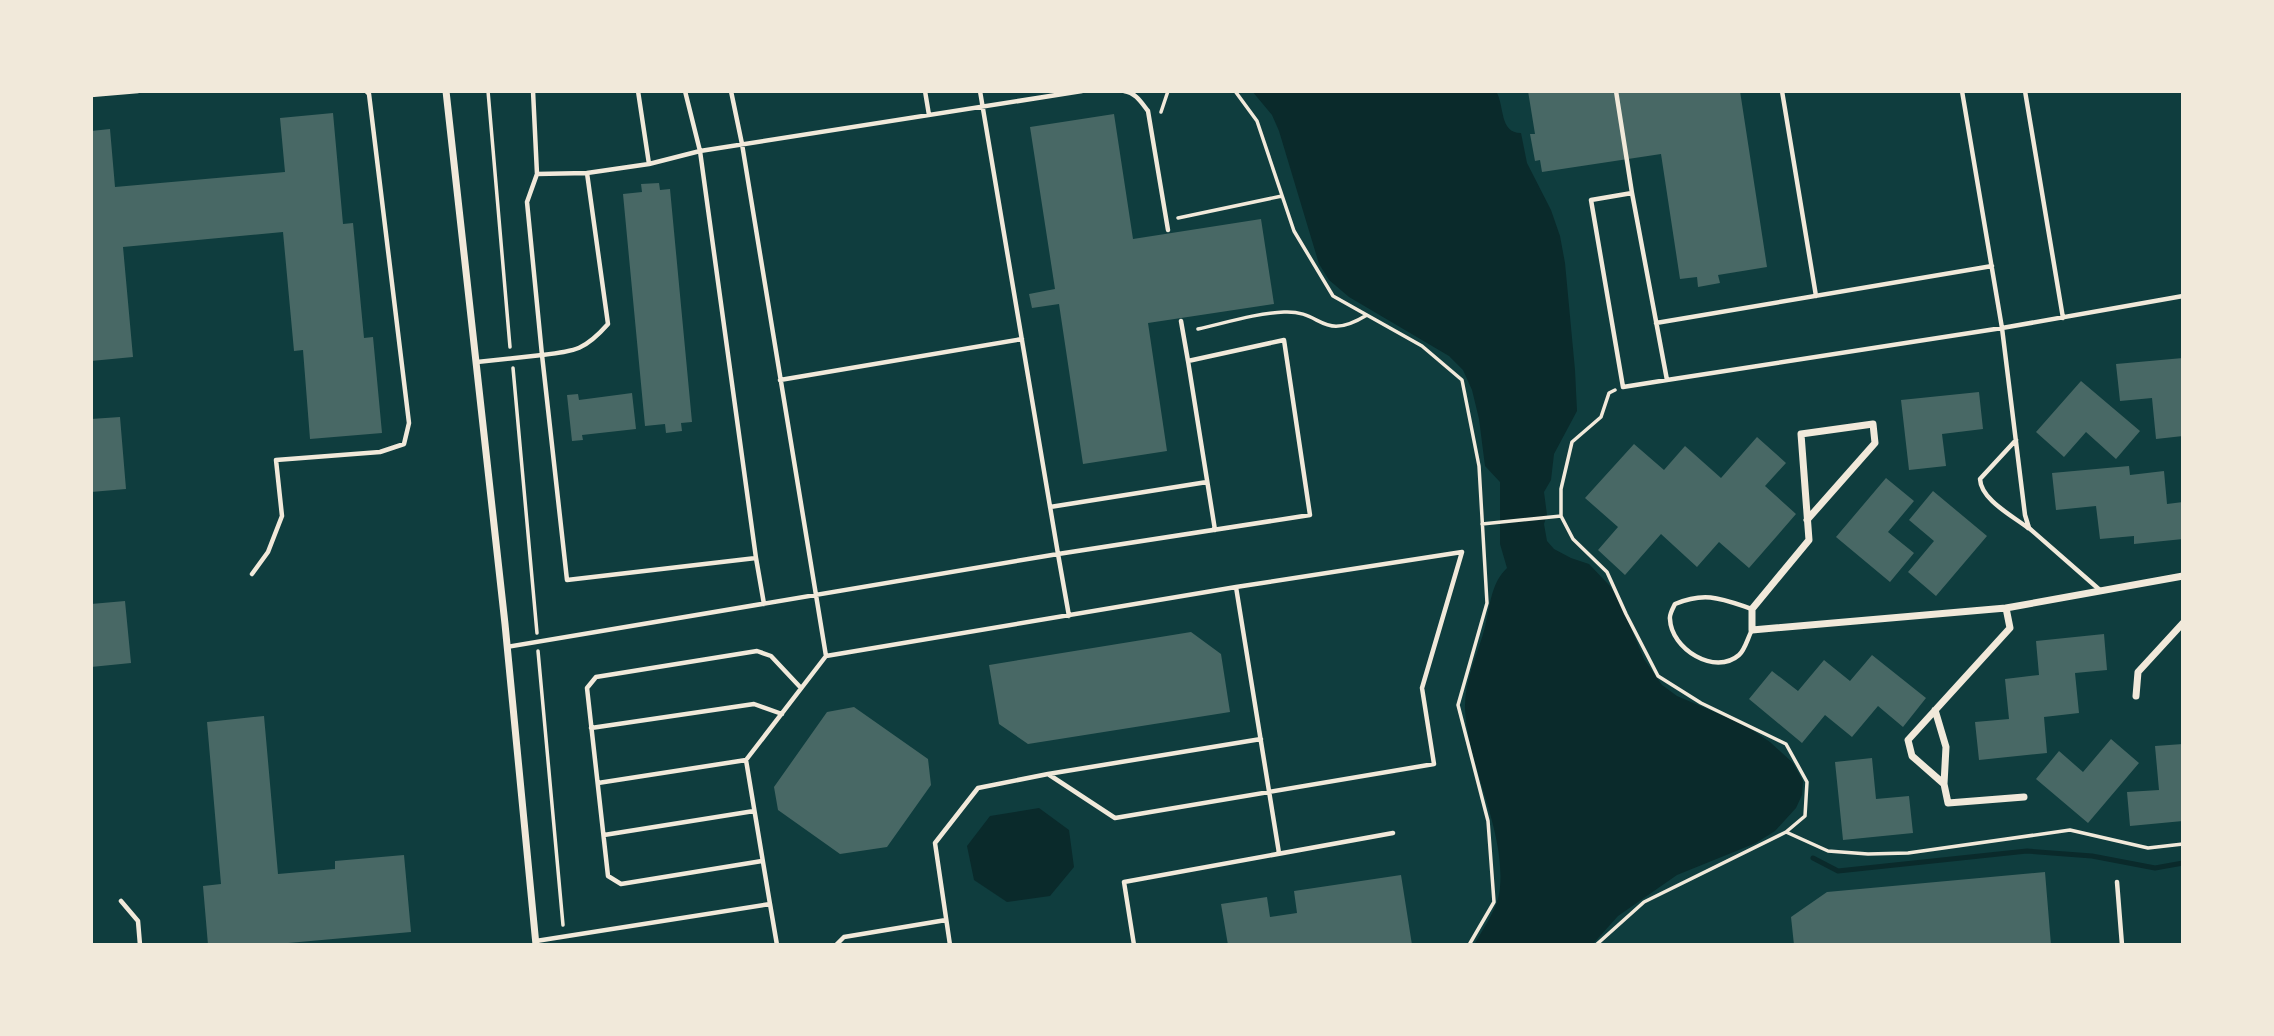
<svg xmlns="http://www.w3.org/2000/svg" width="2274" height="1036" font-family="'Source Sans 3',sans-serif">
<rect width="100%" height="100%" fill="#0f3d3e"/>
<path fill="#0a2a2b" d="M1252,91h244c9,15 3,42 25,42l6,30 24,47 9,26 5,27 10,107 2,41 -23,43 -3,26 -7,12 3,23 -3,9 3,17 7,8 17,9 18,6 21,22 10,16 24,57 18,26 15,11 68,29 25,17 23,21 10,18 -1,14 -6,13 -21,23 -19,12 -79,32 -59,41 -26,29h-118c10,-18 25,-38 26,-58 5,-58 -32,-120 -35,-178 -1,-28 13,-55 20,-82 5,-21 6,-44 22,-59l-7,-24v-62l-15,-16 -6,-47 -7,-29 -9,-20 -14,-14 -100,-59 -20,-17 -10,-16 -40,-133 -7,-16z
M1039,808l30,22 5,37 -24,29 -43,6 -33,-22 -7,-34 23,-30z"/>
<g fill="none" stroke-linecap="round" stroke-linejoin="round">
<path stroke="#0a2a2b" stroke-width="5" d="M1813,858l25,13 189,-20 65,5 63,12 28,-5"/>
</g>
<path fill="#486865" d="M1528,91h212l27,176 -49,8 2,8 -22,4 -1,-10 -17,2 -19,-125 -119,18 -2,-12 -5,1 -5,-27h5z
M333,113l10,111 10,-1 11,115 9,-1 9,96 -72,6 -7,-89 -9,1 -11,-119 -160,15 10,110 -42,4v-230l19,-2 5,58 170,-15 -5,-54z
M1114,114l19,125 128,-20 13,85 -126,19 19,128 -84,13 -24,-160 -27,4 -3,-14 26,-5 -25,-162z
M659,183l1,7 10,-1 22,233 -11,1 1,8 -16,2 -1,-9 -20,2 -22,-232 19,-2 -1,-8z
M2183,358v78l-27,3 -4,-41 -32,3 -4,-37z
M2081,381l59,50 -24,28 -30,-27 -22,25 -28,-25z
M1979,392l4,37 -41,5 4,32 -37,4 -8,-70z
M632,393l4,36 -54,6 1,5 -11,1 -5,-46 11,-1 1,6z
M120,417l6,72 -35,3v-73z
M1757,437l29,26 -21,23 31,28 -47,54 -30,-26 -22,25 -36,-33 -36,41 -27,-25 20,-23 -33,-29 49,-54 30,26 21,-24 36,32z
M2129,466l1,9 34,-4 3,33 16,-2v37l-49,5v-8l-34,3 -4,-33 -40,4 -4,-37z
M1886,478l28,23 -26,31 26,21 -24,29 -54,-45z
M1933,491l54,45 -51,60 -28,-24 26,-31 -25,-21z
M125,601l6,62 -40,4v-63z
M1191,632l30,22 9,58 -202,32 -29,-20 -10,-59z
M2104,634l3,36 -32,3 4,40 -35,4 3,36 -68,7 -4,-38 34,-3 -4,-40 34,-4 -3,-34z
M1872,655l54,43 -23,29 -25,-21 -26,31 -27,-22 -23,28 -53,-44 23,-28 26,20 26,-31 26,21z
M854,707l74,52 3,26 -44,62 -47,7 -62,-44 -4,-23 53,-75z
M264,716l14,158 57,-5v-8l69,-6 7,77 -145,13h-58l-5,-59 18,-2 -14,-162z
M2111,739l28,24 -51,60 -52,-44 23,-28 24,21z
M2183,744v77l-53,5 -3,-34 32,-2 -4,-44z
M1872,758l4,41 33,-3 4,37 -70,7 -8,-78z
M2045,872l6,73h-257l-3,-28 36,-25z
M1401,875l11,70h-184l-7,-41 46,-7 3,20 27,-4 -3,-22z"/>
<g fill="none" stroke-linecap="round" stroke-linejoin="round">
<path stroke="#f1e9da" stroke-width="3.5" d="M488,91l22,256
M1235,91l22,30 37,110 39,65 89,50 40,34 17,86 8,137 -29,102 30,116 6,81 -25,43
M1161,112l7,-21
M1178,218l104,-22
M1198,329c27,-6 58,-16 86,-17 39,-2 37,31 83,3
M513,368l24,265
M1482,524l79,-8
M538,651l25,274
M1786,832l42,19 40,3 40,-1 162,-23 78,18 35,-4
M1596,945l48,-43 142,-70 19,-16 2,-34 -21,-38 -85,-41 -43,-27 -32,-62 -19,-42 -34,-33 -12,-23v-27l11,-47 29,-25 8,-24 6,-3"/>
<path stroke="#f1e9da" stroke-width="4.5" d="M638,91l11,73 51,-13 -15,-60
M925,91l4,24
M1124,91c12,2 17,11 24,20l20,119
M1616,91l16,102
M1782,91l34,205
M1962,91l40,237 23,187 4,13 72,63
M2025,91l38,227
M91,95l47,-4
M649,164l-62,9 21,151c-23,26 -32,27 -66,31l25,225 189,-22 8,46
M537,174l50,-1
M1181,321l7,40
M1656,323l336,-57
M477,362l65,-7 -15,-153 10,-28 -4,-83
M780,380l242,-41
M1667,380l-35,-187 -41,7 32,187 44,-7 335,-52 181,-32
M2016,440l-36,39c1,21 33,37 48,49
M1050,507l157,-25
M756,558l-56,-407 382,-60
M252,574l16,-22 14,-36 -6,-56 104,-8 24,-8 5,-21 -40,-329 -3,-3
M1069,616l-11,-62 252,-39 -26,-175 -96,21 27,169
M1752,630c-4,7 -7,20 -13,25 -24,21 -68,-6 -69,-36 -1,-4 3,-11 5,-15 31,-13 47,-5 77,5
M507,647l551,-93 -78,-463
M826,656l410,-69 43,266
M591,728l163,-24 28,10
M1048,774l213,-35
M598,783l148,-23
M604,835l150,-24
M762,861l-141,23 -13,-8 -21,-188 9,-11 161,-26 14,5 30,32
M2117,882l5,63
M121,901l17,20 2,24
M770,904l7,41
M536,941l234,-37 -24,-144 80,-104 -84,-512 -11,-53
M836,945l8,-8 102,-17
M950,945l-15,-102 43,-55 70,-14 67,44 319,-54 -12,-76 40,-136 -226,35
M1134,945l-10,-63 269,-49"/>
<path stroke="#f1e9da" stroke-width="7" d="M446,91l59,533 31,321
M1807,520l68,-77 -2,-19 -72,10 8,106 -57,69v21l254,-22 177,-32
M2006,608l4,20 -102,112 4,16 32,28 4,19 76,-6
M2136,696l2,-24 45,-49
M1935,710l11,37 -2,37"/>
</g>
<rect width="2274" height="1036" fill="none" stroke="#f1e9da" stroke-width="186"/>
</svg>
